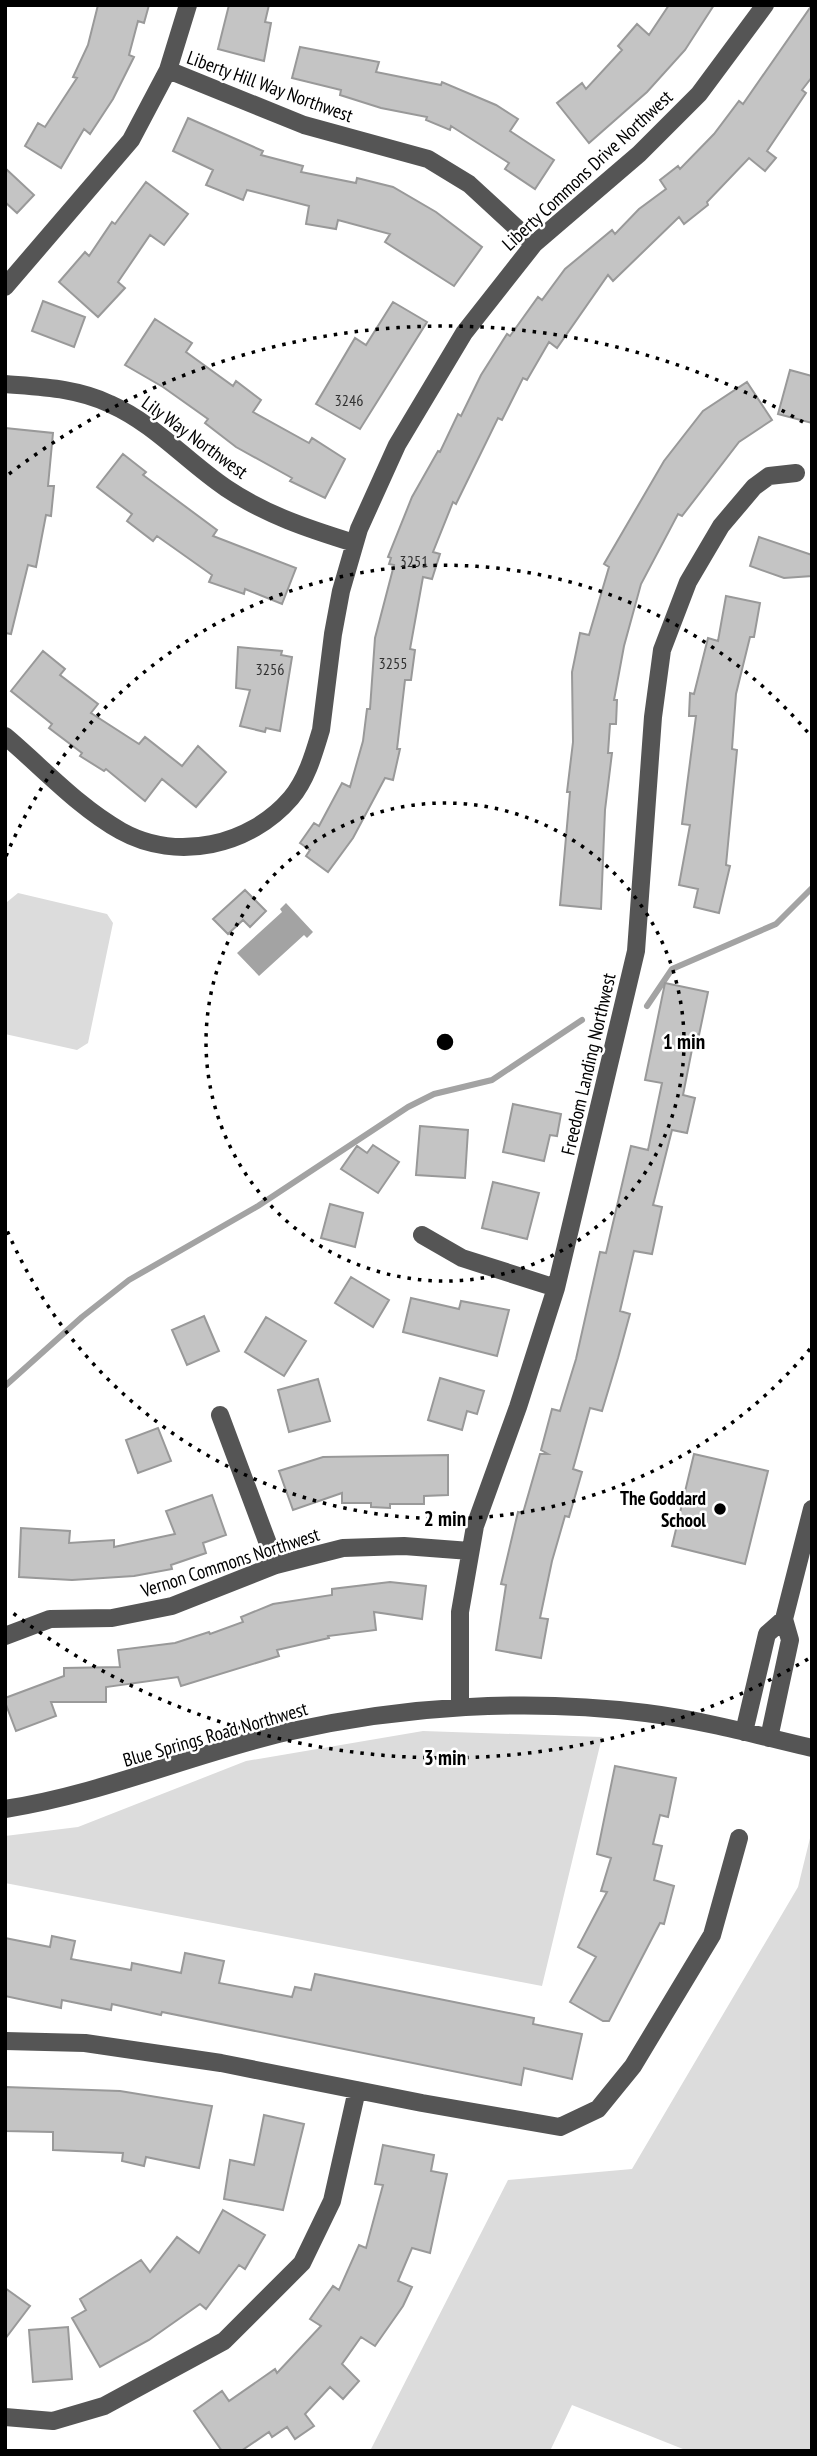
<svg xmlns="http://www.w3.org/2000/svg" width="817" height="2456" font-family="'PT Sans Narrow',sans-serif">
<rect width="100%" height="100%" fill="#fff"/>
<path fill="#dcdcdc" d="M18,893l89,21 6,9 -25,120 -11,7 -72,-16v-125l2,-7z
M423,1731l179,6 -60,249 -537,-103v-47l73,-9 168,-66z
M812,1830v621h-124l-116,-46 -22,46h-180l138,-271 124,-11 166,-282z"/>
<path fill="#a3a3a3" d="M286,903l27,29 -6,6 -3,-3 -45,41 -22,-23 45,-41 -2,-3z"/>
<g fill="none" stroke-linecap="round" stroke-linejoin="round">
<path stroke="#a3a3a3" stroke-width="6" d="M647,1006l25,-37 104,-45 36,-36
M5,1386l77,-69 47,-37 129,-74 150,-99 26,-13 58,-14 90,-60"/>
</g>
<path fill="#c4c4c4" stroke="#999" stroke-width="2" d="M98,5h51l-5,18 -6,-2 -9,34 5,2 -21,42 -23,35 -6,-5 -23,39 -36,-22 13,-23 7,4 32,-49 -4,-1 15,-32z
M229,5h40l-4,17 6,1 -7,38 -46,-12z
M669,5h45l-29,45 -38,42 -58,51 -32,-40 25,-20 4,6 36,-39 -4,-4 19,-22 12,11z
M812,5v72l-10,13 4,3 -39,58 9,7 -11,13 -16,-13 -42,44 1,3 -24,19 -5,-7 -66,64 -5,-6 -51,73 -8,-6 -22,38 -4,-2 -21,42 -4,-2 -42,86 -3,-2 -20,50 7,2 -8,25 -9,-2 -13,72 5,1 -4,30h-6l-8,69h3l-7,31 -8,-2 -32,60 -25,34 -22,-16 4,-6 -10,-7 14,-20 5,3 23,-43 8,4 13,-46 4,-32h3l5,-71 19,-73 -5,-1 2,-6 -3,-1 24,-60 26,-46 2,1 18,-38 3,2 20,-41 26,-41 3,2 28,-39 4,3 23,-31 47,-39 3,4 24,-25 27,-20 -6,-9 18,-14 2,3 34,-35 25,-33 4,3z
M300,47l79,15 -3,10 65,13 1,-3 54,23 22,14 -8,12 44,29 -19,29 -30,-20 4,-6 -58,-37 -1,4 -24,-10 1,-3 -46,-9 -41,-13 1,-5 -49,-12z
M188,118l75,33 -2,4 42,11 -2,6 55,11 1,-5 36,9 43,25 46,35 -28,39 -69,-44 5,-8 -52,-14 -2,9 -30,-5 3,-18 -62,-16 -4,10 -37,-15 7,-15 -40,-19z
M5,168l29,27 -17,18 -12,-11z
M146,182l42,32 -24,31 -14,-10 -32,47 7,6 -27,29 -39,-35 26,-30 4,4 23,-34 3,2z
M43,301l42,16 -11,30 -42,-16z
M393,302l34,20 -67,107 -44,-25 39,-66 11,7z
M155,319l37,24 -6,9 47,34 3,-5 25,19 -8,12 56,31 3,-5 33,21 -20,39 -35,-17 2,-3 -56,-31 -31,-24 3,-4 -45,-32 -38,-22z
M790,370l22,6v47l-34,-9z
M747,382l25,38 -33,22 -57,74 -4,-2 -37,70 -17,62 -10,54h3l-1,24h-6l-2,29h4l-7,57 -4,99 -41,-4 10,-113h-3l6,-50 -1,-70 8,-39 9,2 20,-68 -5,-3 60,-103 39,-50z
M5,428l48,5 -5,53h6l-3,30 -5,-1 -10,52 -8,-2 -17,69 -6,-1z
M123,454l23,18 -3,3 74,55 -4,6 83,32 -14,36 -37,-15 -1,5 -35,-12 3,-7 -55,-39 -4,5 -26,-20 5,-7 -35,-27z
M759,537l53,18v21l-28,2 -34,-12z
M726,596l34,7 -6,34h-4l-14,57 -4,55 5,1 -11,115 4,1 -11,47 -25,-6 4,-18 -19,-4 11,-60 -8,-1 14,-108h-7l1,-23 4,1 14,-56 10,3z
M238,647l44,4 -1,4 11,2 -12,74 -14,-3 -1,4 -25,-6 10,-36 -14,-2z
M43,651l22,18 -5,6 38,29 -7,9 48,31 6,-7 37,29 16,-20 28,26 -30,35 -34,-28 -17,22 -39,-32 -2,2 -24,-15 2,-3 -33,-25 3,-4 -41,-33z
M245,890l21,21 -16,16 -7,-7 -15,14 -15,-15z
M665,983l43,9 -9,43 -4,-1 -12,61 12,3 -8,35 -15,-3 -19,75 9,2 -10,47 -18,-3 -14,60 10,3 -12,44 -16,53 -12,-3 -17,61 9,3 -13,45 -4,-1 -13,45 -12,57 8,1 -7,39 -45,-8 10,-65 -5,-1 17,-72 5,1 17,-59h8l-7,-4 11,-41 8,2 16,-52 24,-107 6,1 25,-107 17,4 14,-67 -17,-3z
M513,1104l48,10 -4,22 -7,-1 -6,26 -41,-9z
M420,1126l48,4 -3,48 -49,-3z
M373,1145l26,17 -21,31 -37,-24 16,-23 10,7z
M493,1182l46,11 -12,46 -45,-11z
M330,1204l33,9 -8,34 -34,-9z
M351,1277l38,23 -16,27 -38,-24z
M411,1298l48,11 2,-8 48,9 -12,46 -94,-24z
M204,1316l15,35 -32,14 -15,-35z
M266,1317l40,24 -22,35 -39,-24z
M440,1378l44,13 -7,23 -10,-3 -5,19 -34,-10z
M318,1379l12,42 -41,11 -11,-42z
M158,1428l13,33 -33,12 -12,-33z
M694,1454l74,17 -23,93 -73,-18z
M448,1455v40l-24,1v8h-34v4l-19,-1v-4h-29v-10l-49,17 -14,-39 44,-14z
M212,1495l14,40 -23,8 3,10 -35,12 1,4 -38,7 -62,4 -53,-3 2,-49 49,3 -1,12 45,-3v7l61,-13 -9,-23z
M390,1582l36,4 -4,33 -48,-7 2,18 -48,6 1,2 -52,12 2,6 -98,30 -3,-9 -72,10v15h-55l5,14 -40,15 -11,-29v-4l59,-22v-8l56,-1 -2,-17 57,-7 34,-11 1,2 33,-12 -2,-5 32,-13 59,-9v-6z
M615,1766l61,12 -8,39 -8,-2 -7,29 9,2 -8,34 20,6 -10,38 -4,-1 -51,98h-6l-33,-19 26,-45 -18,-10 29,-55 -6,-1 10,-33 -14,-4z
M52,1936l23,5 -4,18 60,11 1,-7 49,10 4,-20 39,8 -5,22 73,14 3,-10 16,3 4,-16 219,44 -1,6 49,10 -10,45 -48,-11 -3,17 -359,-73 -1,3 -49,-11 -1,6 -49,-10 -1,8 -56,-12v-58l45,9z
M5,2087l115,4 92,15 -13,62 -53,-11 -2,9 -22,-5 1,-8 -70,-3v-18l-48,-1z
M264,2115l40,9 -21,86 -59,-11 6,-39 24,5z
M383,2145l51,10 -3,16 16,3 -17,79 -18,-5 -14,33 14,6 -9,19 -28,40 -14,-9 -19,27 17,17 -16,18 -13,-12 -25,27 9,12 -19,13 -8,-12 -15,10 -3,-5 -28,19h-19l-28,-40 28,-20 7,10 46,-32 2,4 44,-47 -11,-7 23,-33 6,4 20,-45 7,3 17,-63 -8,-1z
M223,2210l42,25 -20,34 -6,-4 -33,44 -6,-5 -51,36 -49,27 -28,-49 14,-8 -6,-11 61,-39 9,12 27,-35 22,16z
M5,2288l25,18 -25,33z
M68,2327l4,52 -39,3 -4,-52z"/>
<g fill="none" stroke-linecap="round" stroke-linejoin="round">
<path stroke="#555" stroke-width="18" d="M168,70l136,55 124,34 41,25 65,60
M5,287l126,-147 37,-70 20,-65
M5,384c36,3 72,4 105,20 45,20 76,57 116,84 40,27 83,41 128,55
M5,736c37,31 73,71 116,95 56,31 129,15 170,-33 16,-19 23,-45 30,-68l12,-96 8,-43 18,-62 38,-84 67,-112 70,-89 105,-90 60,-60 66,-89
M422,1235l40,23 94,30
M220,1415l56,150
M5,1636l45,-17 62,-1 60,-12 104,-41 67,-17 61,-2 66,5
M460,1707v-95l15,-86 43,-119 38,-119 80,-337 17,-234 9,-67 26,-68 33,-56 33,-39 15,-11 27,-3
M744,1732l23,-98 17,-15
M769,1738l21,-98 -6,-21 28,-110
M5,1809c97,-15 187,-55 282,-77 116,-26 240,-34 359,-19 56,7 111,22 166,35
M5,2041l80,2 136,20 201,40 138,24 38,-18 35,-43 79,-131 27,-97
M5,2417l48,4 51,-15 120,-65 78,-78 30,-62 25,-111"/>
</g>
<g fill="none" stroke="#000" stroke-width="3.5" stroke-dasharray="3.5 7">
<circle cx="445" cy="1042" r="239"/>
<path d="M810 1349A477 477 0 0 1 6 1228M6 856A477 477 0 0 1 810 735"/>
<path d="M808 1659A716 716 0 0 1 9 1610M9 474A716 716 0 0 1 808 425"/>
</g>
<circle fill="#000" stroke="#fff" stroke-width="2.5" cx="720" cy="1509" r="7"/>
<g text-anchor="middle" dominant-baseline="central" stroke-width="5" stroke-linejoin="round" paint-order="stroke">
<g font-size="16" fill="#313131">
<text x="349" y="400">3246</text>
<text x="414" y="561">3251</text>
<text x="393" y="663">3255</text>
<text x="270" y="669">3256</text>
</g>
<g font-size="19" fill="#000" stroke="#fff">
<text transform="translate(270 86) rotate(20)">Liberty Hill Way Northwest</text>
<text transform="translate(587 170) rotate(-43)">Liberty Commons Drive Northwest</text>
<text transform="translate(195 437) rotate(36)">Lily Way Northwest</text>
<text transform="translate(588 1064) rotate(-77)">Freedom Landing Northwest</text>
<text transform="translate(230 1562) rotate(-18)">Vernon Commons Northwest</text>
<text transform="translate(215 1734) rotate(-16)">Blue Springs Road Northwest</text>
</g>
<g font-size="19" font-weight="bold" fill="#000" stroke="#fff" text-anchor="end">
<text x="706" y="1498">The Goddard<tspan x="706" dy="22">School</tspan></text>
</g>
</g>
<circle cx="445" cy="1042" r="10" fill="#000" stroke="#fff" stroke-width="3.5"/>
<g font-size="21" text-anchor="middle" font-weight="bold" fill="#000" stroke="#fff" stroke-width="5" stroke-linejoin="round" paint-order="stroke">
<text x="684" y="1049">1 min</text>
<text x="445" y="1526">2 min</text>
<text x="445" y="1765">3 min</text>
</g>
<rect width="817" height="2456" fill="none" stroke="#000000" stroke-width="14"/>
</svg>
